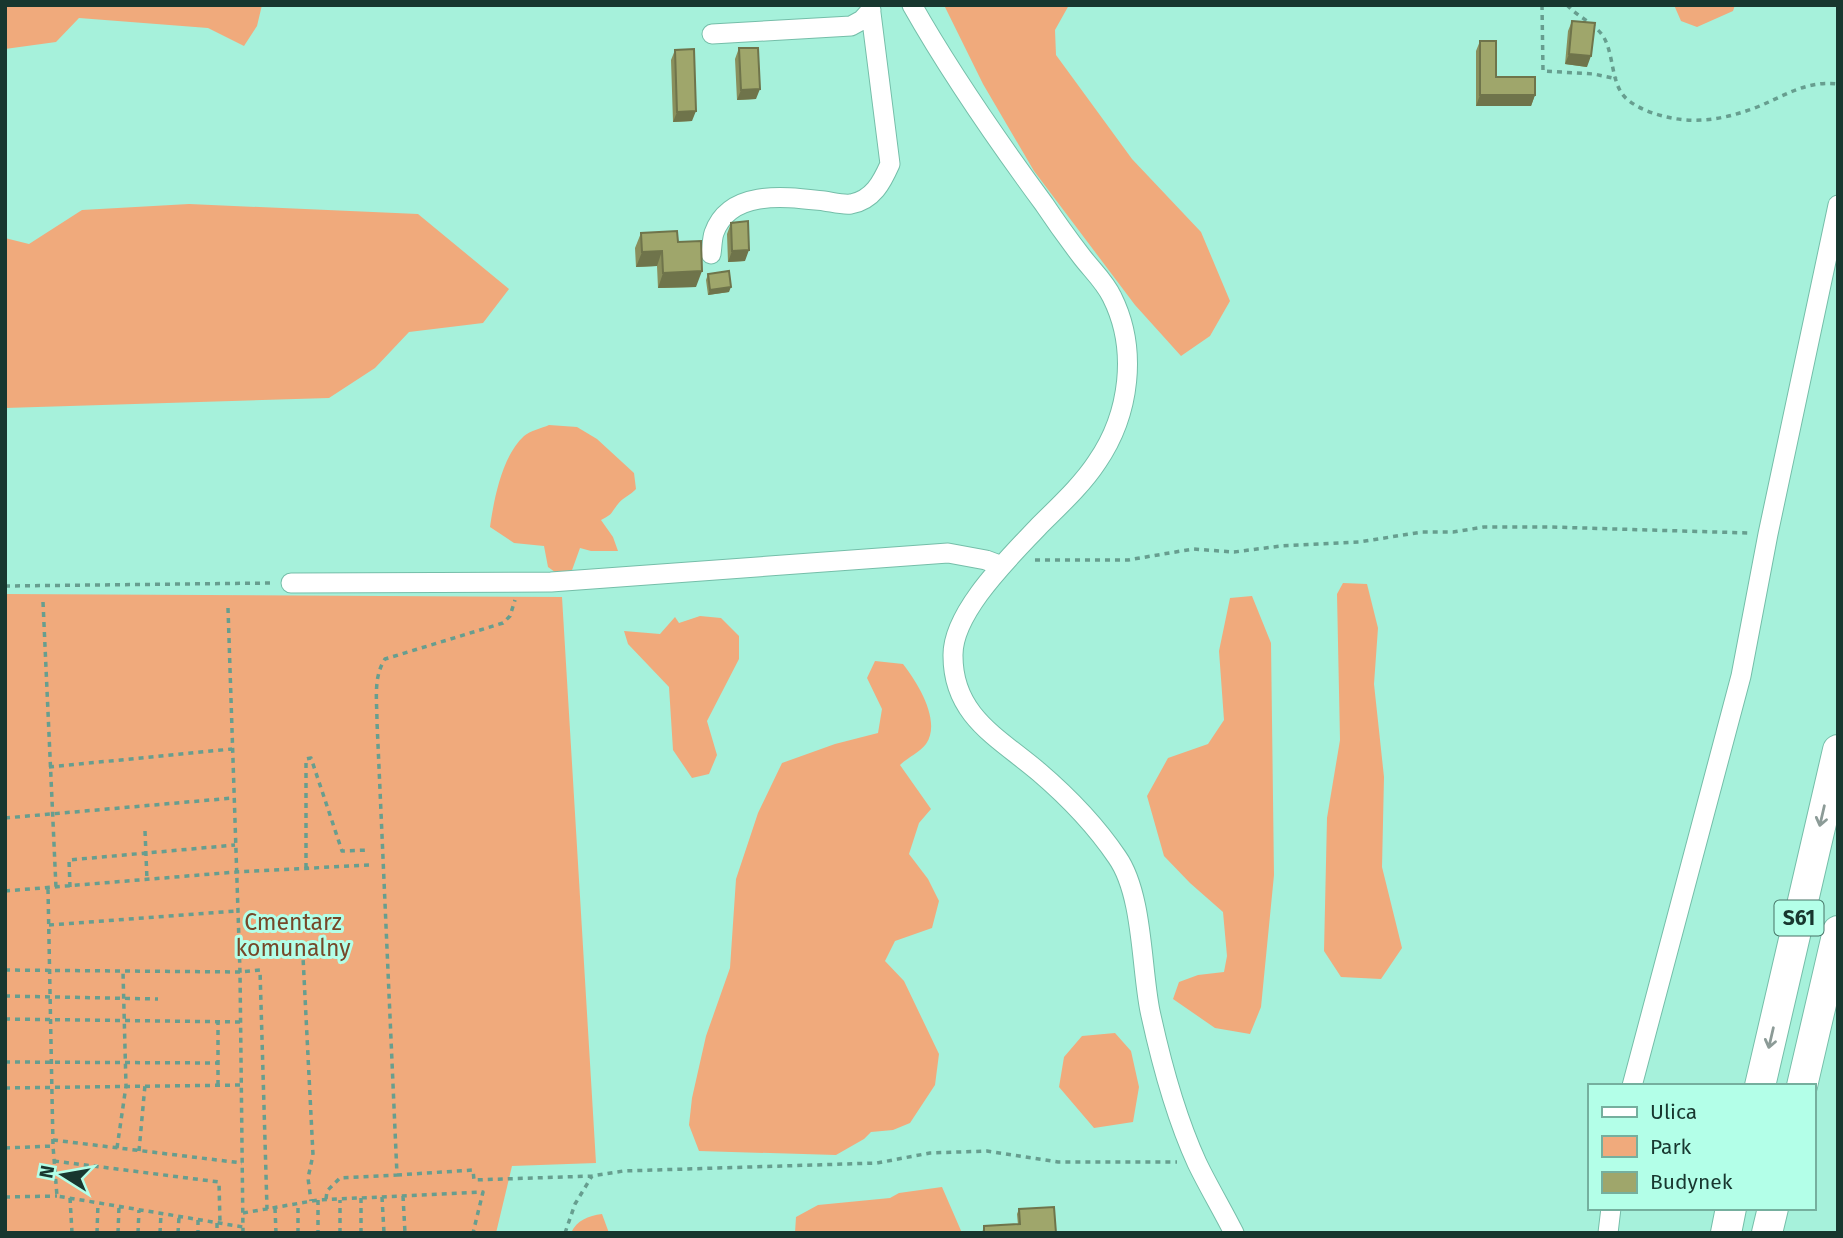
<svg xmlns="http://www.w3.org/2000/svg" width="1843" height="1238" font-family="'Fira Sans',sans-serif">
<rect width="100%" height="100%" fill="#a6f1db"/>
<path fill="#f0aa7c" d="M5,5h257l-5,21 -13,20 -36,-18 -129,-10 -23,24 -51,7z
M944,5h125l-14,25 1,25 76,104 69,73 29,69 -20,35 -29,20 -46,-51 -101,-134 -51,-87z
M1674,5h61l-2,6 -36,16 -16,-6z
M189,204l229,10 91,75 -26,34 -74,9 -34,36 -46,30 -324,10v-170l24,6 53,-34z
M549,425l28,2 20,12 37,34 2,16c-5,6 -14,9 -18,15 -8,10 -5,10 -17,16l12,17 5,14h-27l-11,-3 -9,25 -12,2 -11,-8 -4,-21 -30,-3 -24,-16c4,-28 12,-71 34,-91 6,-5 18,-8 25,-11z
M1343,583l24,1 11,44 -4,56 10,93 -2,90 20,81 -21,31 -40,-2 -17,-26 3,-133 13,-78 -3,-146z
M5,594l557,3 34,566 -84,3 -16,67h-491z
M1252,596l19,47 3,232 -13,132 -11,27 -35,-6 -42,-29 6,-17 19,-7 26,-3 3,-16 -4,-44 -33,-29 -26,-27 -17,-60 21,-38 40,-14 16,-24 -5,-69 11,-53z
M700,616l21,2 18,18v23l-32,62 10,34 -8,19 -17,4 -19,-28 -4,-63 -41,-43 -4,-13 36,3 15,-17 4,6z
M875,661l28,3c14,18 39,57 23,80 -6,8 -19,14 -26,21l31,44 -12,14 -10,31 19,25 11,22 -7,27 -37,13 -10,20 19,20 35,73 -4,31 -25,38 -17,7 -22,2 -7,7 -28,16 -137,-4 -10,-26 3,-27 14,-62 24,-68 6,-89 22,-66 24,-50 53,-19 43,-11 4,-24 -15,-31z
M1115,1033l16,18 8,36 -6,35 -39,6 -35,-41 5,-30 18,-21z
M942,1187l20,46h-167l1,-16 22,-12 72,-7 9,-5z
M602,1214l7,19h-38c6,-13 17,-17 31,-19z"/>
<g fill="none" stroke-linecap="round" stroke-linejoin="round">
<g stroke="#75bea9" stroke-width="21">
<path id="minor" d="M912,5c39,69 85,135 132,199 12,18 25,36 38,53 10,13 23,25 30,40 26,52 18,117 -15,165 -15,23 -38,44 -58,64 -28,30 -87,86 -86,130 0,60 46,82 86,116 28,24 57,54 78,85 26,37 24,109 33,154 11,51 25,104 47,152 11,23 25,46 37,70
M712,34l139,-8 11,-6 9,-10
M711,254c1,-6 1,-15 3,-21 16,-45 74,-36 110,-32 8,1 18,4 27,3 22,-4 31,-22 39,-40l-20,-159
M291,583l260,-1 397,-29 38,7 16,6
M1632,1086l109,-410 27,-142 70,-329
M1608,1233l3,-25"/>
</g>
<g stroke="#75bea9" stroke-width="32">
<path id="highway" d="M1760,1086l78,-336
M1802,1086l36,-155
M1726,1233l5,-25
M1767,1233l6,-25"/>
</g>
<path stroke="#679e8f" stroke-width="3.5" stroke-dasharray="5 5" stroke-linecap="butt" d="M1542,5l1,66 51,3 23,5
M1567,5c11,12 27,18 36,31 12,19 7,50 25,64 11,9 26,14 39,17 29,7 57,2 85,-8 30,-11 52,-29 86,-25
M1035,560h93l65,-11 41,3 47,-6 78,-4 63,-10h31l31,-5h66l199,6
M5,586l268,-3
M43,602l13,286
M228,608l12,364 3,261
M49,767l183,-18
M5,818l228,-20
M145,831l2,49
M306,868v-109l5,-1 31,93 27,-1
M70,887l-1,-27 166,-15
M48,889l5,257 4,50 186,31
M5,891l231,-19 133,-7
M49,925l187,-14
M239,953l61,-1 3,5 10,198 -5,23 3,23
M5,970l235,2 20,-2 7,239
M5,996l153,3
M5,1019l236,3
M5,1062l212,1
M218,1085v-62
M5,1088l236,-3
M53,1140l189,23
M5,1148l48,-2
M117,1148l9,-62 -3,-114
M139,1151l6,-66
M54,1161l165,21 1,41
M397,1175l76,-5 1,10 118,-4 31,-5 254,-8 53,-10 57,-2 71,11h119
M403,1196l2,37
M5,1197l52,-1
M382,1197l2,36
M70,1198l2,35
M326,1199l1,-8 13,-13 57,-3 -20,-453c0,-21 -4,-45 8,-63l118,-36 7,-7 5,-16
M318,1200v33
M275,1208l1,25
M243,1213l75,-13 165,-8 -10,41
M198,1220v13
M217,1223v10
M97,1233l1,-30
M118,1233l1,-26
M138,1233l1,-23
M160,1233l1,-19
M178,1233l1,-16
M298,1233v-30
M340,1233v-33
M361,1233v-35
M565,1233l10,-29 17,-28"/>
<use href="#minor" stroke="#fff" stroke-width="19"/>
<use href="#highway" stroke="#fff" stroke-width="30"/>
</g>
<path fill="#898f5c" d="M1572,21l15,46 -22,-3 3,-33z
M1480,41l16,36 39,18 -4,11h-55v-55z
M739,48l17,51 -19,1 -2,-41z
M675,50l17,71 -19,1 -2,-62z
M731,223l14,38 -17,1 -1,-28z
M641,233l37,9 18,45 -38,1 -1,-22 -21,1 -1,-19z
M708,274l21,18 -21,3 -2,-15z
M1019,1209l37,24h-74l2,-7 34,-1 -1,-11z"/>
<path fill="#6f744b" d="M1569,54l22,2 -4,11 -22,-3z
M760,89l-4,10 -19,1 4,-10z
M1480,95h55l-4,11h-55z
M696,111l-4,10 -19,1 4,-10z
M749,250l-4,11 -17,1 4,-11z
M662,251l-5,15 -21,1 6,-15z
M702,271l-6,16 -38,1 5,-15z
M731,287l-2,5 -21,3 2,-5z"/>
<path fill="#9fa66b" stroke="#6f744b" stroke-width="2" d="M1572,21l23,2 -4,33 -22,-2z
M1480,41h16v36h39v18h-55z
M739,48h19l2,41 -19,1z
M694,49l2,62 -19,1 -2,-62z
M748,221l1,29 -17,1 -1,-28z
M677,231l1,11 23,-1 1,30 -39,2 -1,-22 -20,1 -1,-19z
M729,271l2,16 -21,3 -2,-16z
M1054,1207l2,26h-72v-7l36,-2 -1,-15z"/>
<defs><path id="oneway-shaft" d="M-6 0H5M1.5-3L5.5 0L1.5 3" fill="none" stroke-width="1.6" stroke-linecap="round" stroke-linejoin="round" transform="scale(1.75)"/></defs>
<g stroke="#8c9b97">
<use href="#oneway-shaft" transform="translate(1822 816) rotate(103)"/>
<use href="#oneway-shaft" transform="translate(1771 1038) rotate(103)"/>
</g>
<g text-anchor="middle" dominant-baseline="central" stroke-width="6" stroke-linejoin="round" paint-order="stroke">
<rect fill="#b3ffe8" stroke="#467366" stroke-width="2" x="1774.5" y="900.5" width="49" height="35" rx="5"/>
<g font-size="21" font-weight="bold" fill="#18372f">
<text x="1799" y="918">S61</text>
</g>
<g font-size="23" fill="#754829" stroke="#b3ffe8">
<text x="293" y="922">Cmentarz<tspan x="293" dy="26">komunalny</tspan></text>
</g>
</g>
<rect width="1843" height="1238" fill="none" stroke="#18372f" stroke-width="14"/>
<rect x="1588" y="1084" width="228" height="126" fill="#b3ffe8" stroke="#75af9e" stroke-width="2"/>
<rect x="1602" y="1107" width="35" height="10" fill="#ffffff" stroke="#75af9e" stroke-width="2"/>
<text x="1650" y="1119" font-size="21" fill="#18372f">Ulica</text>
<rect x="1602" y="1136" width="35" height="21" fill="#f0aa7c" stroke="#75af9e" stroke-width="2"/>
<text x="1650" y="1154" font-size="21" fill="#18372f">Park</text>
<rect x="1602" y="1172" width="35" height="21" fill="#9fa66b" stroke="#75af9e" stroke-width="2"/>
<text x="1650" y="1189" font-size="21" fill="#18372f">Budynek</text>
<g transform="translate(63 1175) rotate(281)" stroke="#b3ffe8" stroke-width="5" paint-order="stroke">
<path d="M0-5L12 26L0 18L-12 26Z" fill="#18372f"/>
<text y="-10" font-size="19" font-weight="bold" text-anchor="middle" fill="#18372f">N</text>
</g>
</svg>
